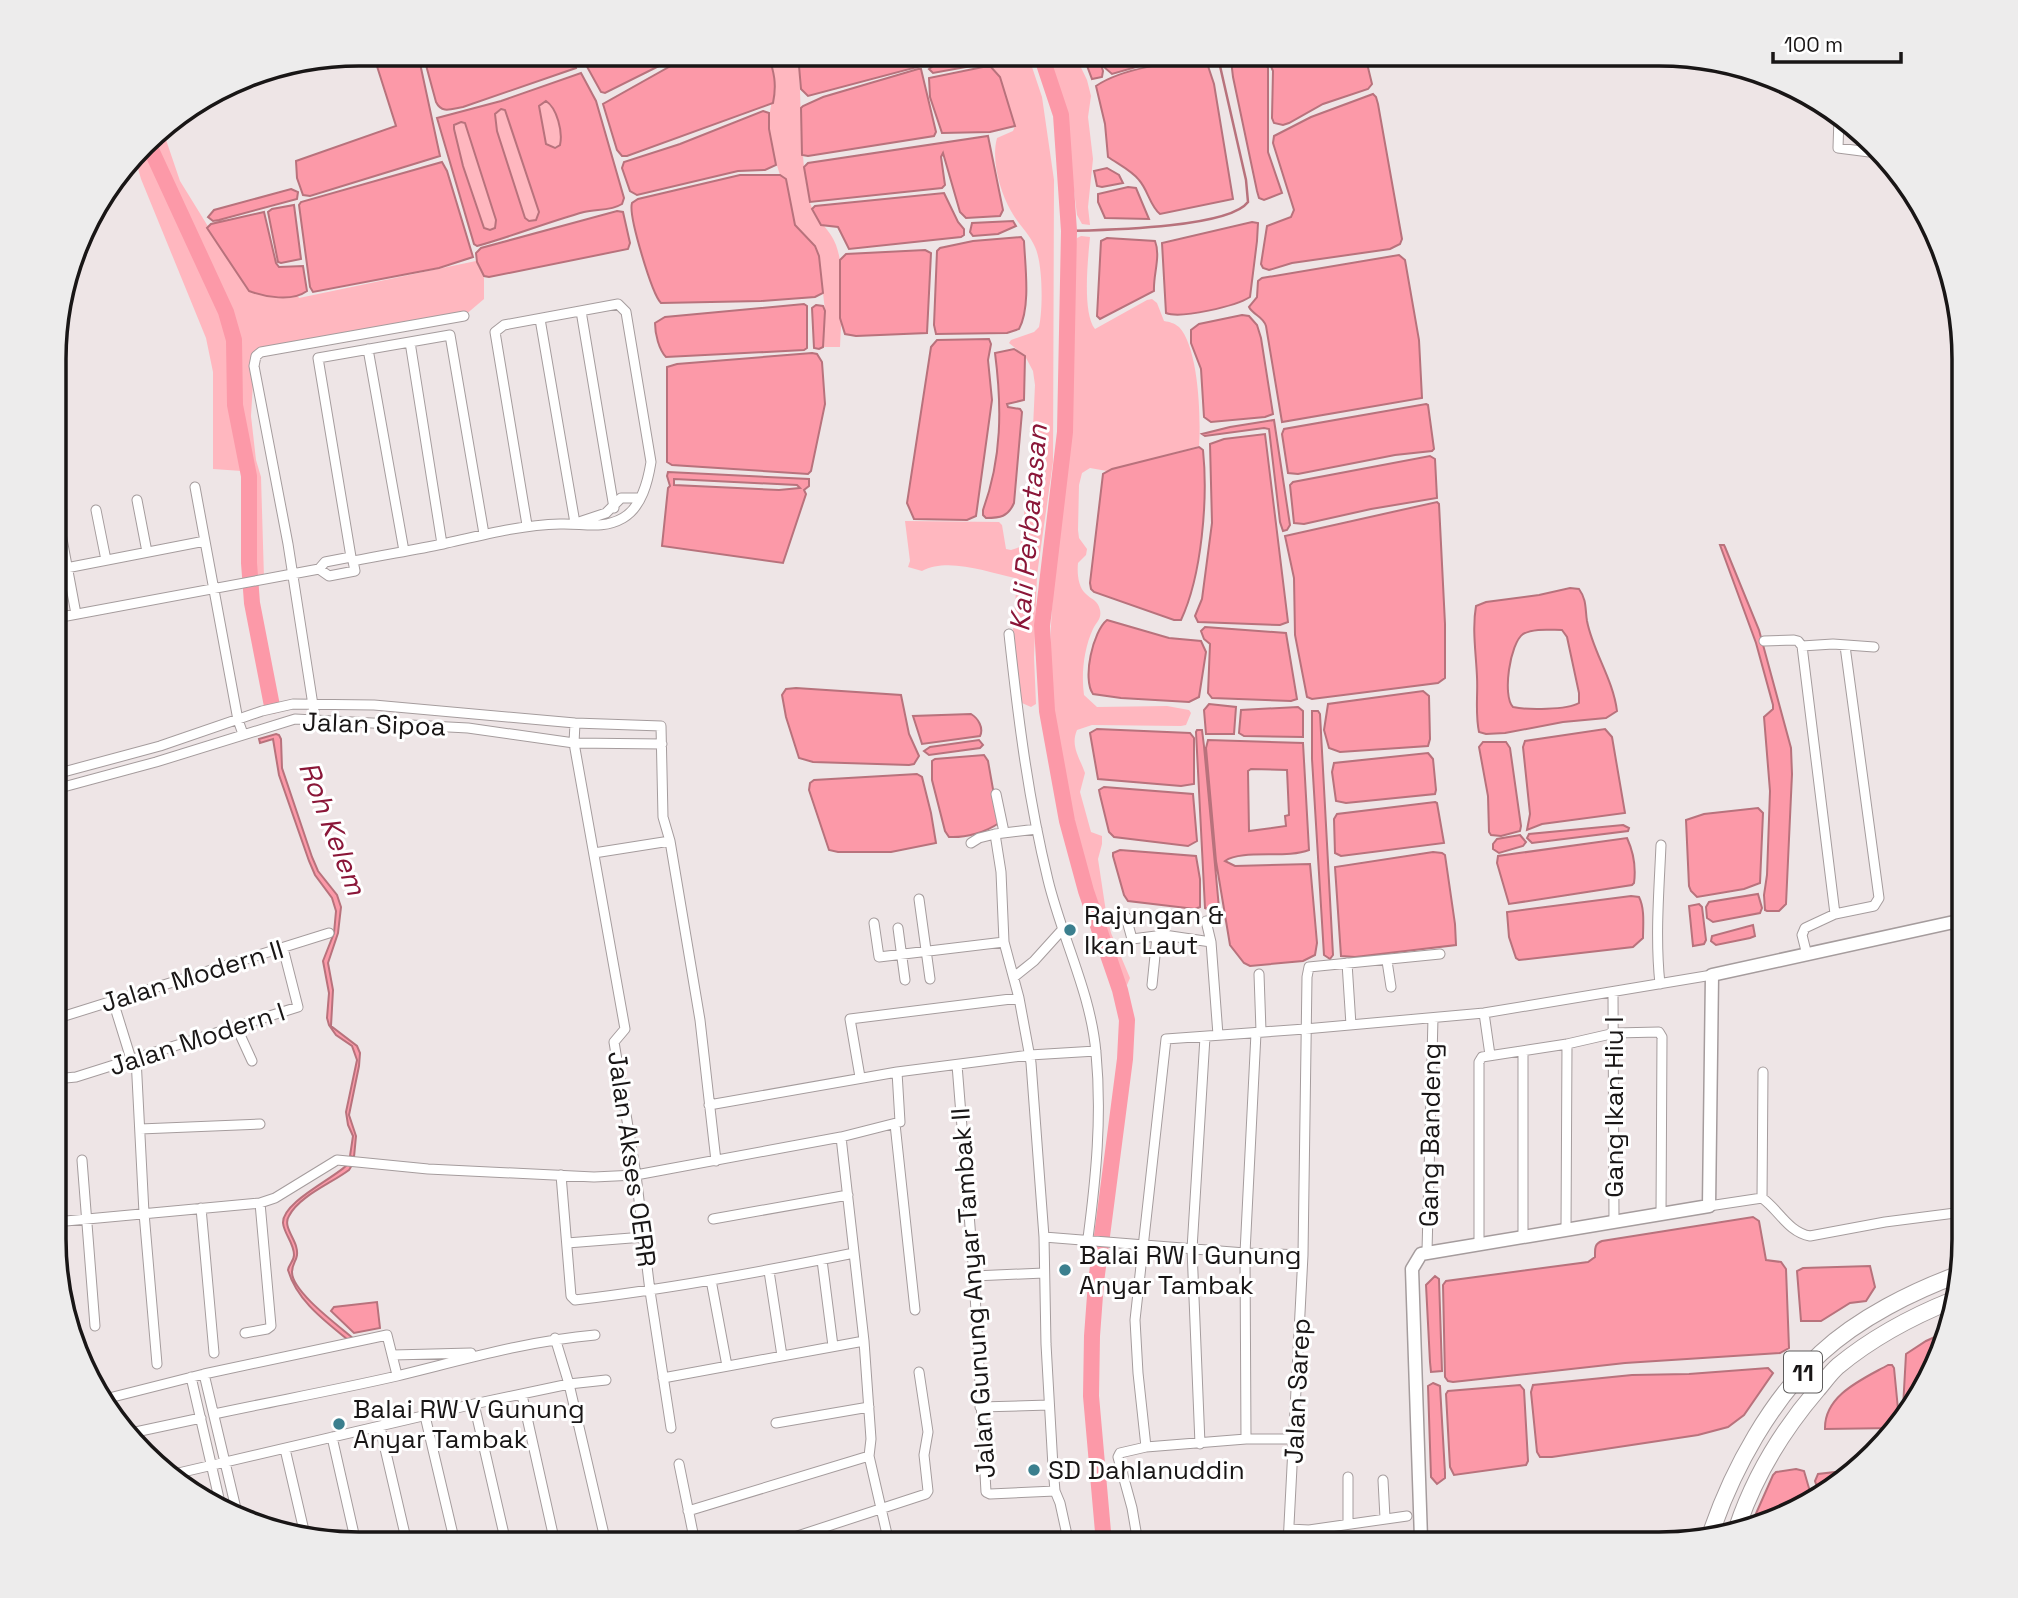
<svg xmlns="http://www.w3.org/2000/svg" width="2018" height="1598" font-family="'Space Grotesk',sans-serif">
<rect width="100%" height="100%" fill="#eee5e6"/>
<path fill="#ffb7bf" d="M768,54h30c4,49 1,97 11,145 5,21 21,29 27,46 11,31 5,70 4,102h-17l2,-36 -6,-55 -24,-31 -11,-48 -4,-2c-5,-17 -14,-37 -11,-55 3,-29 10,-35 -1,-66z
M980,55h48l14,42 12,83 -1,282 -16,113 -3,82 2,47 -5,3 -9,-4 -2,-7c-2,-21 -6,-42 -7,-62 0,-13 5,-47 2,-56 -28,-6 -67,-21 -93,-7l-14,-4 2,-6 -5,-40 94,1 3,3 4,24 5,1 9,-3 12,-98 3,-64 -2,-14 -8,-15 -16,-13 2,-3 23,-8 5,-5c4,-18 4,-63 -4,-80 -6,-14 -17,-23 -24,-36 -11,-19 -20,-51 -14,-73l16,-7 2,-5 -15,-49z
M1049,55h26l12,25 4,16 -3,21 5,42 -5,48 2,18 -8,-1 -5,-9 -12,-97z
M546,100c11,8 17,32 14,45l-9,3c-10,-9 -10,-29 -12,-42z
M501,109l4,1 34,102 -3,8 -7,1 -4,-3 -28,-87 -2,-17z
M456,123h9l32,101 -2,4 -5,2 -6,-2c-6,-18 -35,-92 -28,-105z
M162,128l18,53 66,107c13,9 37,10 52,8l1,2 177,-37 8,17v21l-20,17 -202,36 -8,14 -3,50 5,44 5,17 3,101 -21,4 2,-66 -3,-45 -29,-2v-97l-7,-34 -65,-159 -6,-21z
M1081,236l9,1c-2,22 -8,75 5,92l52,-29 5,-1 5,4 7,18c6,1 10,2 15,6 20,21 22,92 20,119l-92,25 -17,-3 -8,5 -3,12 -1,45 1,8 8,11 -1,6 -8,8c-1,10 0,24 8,31 6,6 12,6 14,16 2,9 -4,12 -7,19 -9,19 -12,45 -9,66l13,12 70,-1 22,4 2,3 -5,12 -5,1 -89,-1 -15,5c-7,16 3,28 8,43l-5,19 11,40 11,4v8l-4,15 8,53 5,21 19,45 -3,7 -6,-1 -20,-52 -28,-96v-17l-19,-85 -4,-34 1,-75 4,-67 15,-143v-41l4,-32 2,-99 1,-5z"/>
<path fill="#fc99a8" stroke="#b8727c" stroke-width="2" fill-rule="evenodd" d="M376,54h42l22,102 -130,40 -7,-1 -6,-17 -1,-17 100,-35 -21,-66z
M423,54h149l4,14 -113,39c-12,2 -21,7 -27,-5z
M580,54h103l-78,39 -4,-1z
M692,54h76c6,18 9,30 5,49l-146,53h-5l-5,-6 -14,-46z
M798,54l127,1 2,7 -2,3 -117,31 -7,-7z
M1083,55h15l5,16 -1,6 -10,2z
M1101,55h95l-46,8 -38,11 -8,-7z
M1242,55h19l7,13v84l14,41 -18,7 -5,-2 -2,-7 -24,-114 -2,-17z
M1266,55h99l7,29 -4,5 -45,15 -34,19 -6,2 -9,-2 -2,-5 1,-47z
M968,56l7,4 -4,6 -38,7 -4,-4 4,-3z
M1206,60l8,24 19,115 -73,15c-10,-8 -12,-24 -21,-34 -7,-9 -21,-16 -31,-23l-3,-33 -9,-38c26,-18 79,-25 110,-26z
M983,67h8l9,10 15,49 -25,6 -48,1 -12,-36 -1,-19z
M918,69h3l15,63 -2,4 -126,20 -6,-1 -1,-47 2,-2 20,-9z
M581,73l15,28 28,97 -2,6c-11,7 -25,5 -38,8 -36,10 -71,24 -107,34l-3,-2 -37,-126 64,-17zM546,101c11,7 17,31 14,44l-5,3 -9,-4 -7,-38zM501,109l4,1 34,102 -3,8 -7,1 -4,-3 -28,-87 -2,-17zM461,122l4,1 31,97 -1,8 -5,2 -6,-2 -21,-62 -9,-37v-4z
M1373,94l3,3 2,7 24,135 -2,5 -10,5 -98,14 -23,7 -6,-2 -2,-4 6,-38 24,-9 3,-7 -21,-67 1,-7 37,-19z
M763,111l6,2v16l7,36 -11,5 -27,1 -101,24 -7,-4 -8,-23 2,-6 56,-18z
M988,136l15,74 -3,6 -34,2 -6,-6 -17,-59 -2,4 4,28 -3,3 -132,14 -6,-35 4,-4z
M442,162l5,9 26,86 -34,11 -126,24 -3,-5 -11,-82 2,-3z
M1107,168l12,7 4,8 -21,4 -5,-1 -3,-15z
M740,175h40l6,4 9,46 20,21 4,10 4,37 -8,4 -54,4 -100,2c-9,-9 -33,-88 -29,-100l6,-4z
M1128,187l8,1 13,31 -44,-1 -7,-16v-8z
M291,189l7,3 -1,7 -78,21 -6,1 -5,-4 6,-7z
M944,193l14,29 6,7v6l-3,2 -112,12 -11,-22 -17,-2 -9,-16 3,-3z
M294,205l7,54 -20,4 -3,-1 -10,-50 4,-3z
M617,211l6,1 7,31 -2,6 -139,28 -5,-1 -7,-14 -1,-9 5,-5z
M264,212l12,51 3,4 24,-1 4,25c-15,11 -42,6 -58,0l-42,-63 4,-4z
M1013,221l3,5 -18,8 -25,2 -3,-4 2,-9z
M1252,222l6,1 -1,18 -7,56c-14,9 -69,22 -84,16l-4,-70z
M1021,237l3,4c1,24 7,66 -5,88l-12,4 -71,1 -2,-9 3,-74 3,-3 33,-7z
M1107,238l48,3c6,15 -2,34 -1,50l-54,28 -3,-3 4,-75z
M925,250l6,3 -4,80 -71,3 -11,-2 -5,-16v-58l6,-6z
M1399,255l6,5 14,80 3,58 -140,24 -16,-96c-3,-10 -13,-11 -17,-19l8,-10 1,-16 4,-3z
M804,304l3,2v42l-3,2 -138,7c-7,-7 -11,-23 -11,-34l10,-6z
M816,305l7,1 2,5 -2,36 -4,2 -5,-1 -2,-40z
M1242,315l7,1 8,9 4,13 12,76 -8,3 -54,5 -7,-5 -3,-48 -10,-26v-13l8,-6z
M989,339l2,5 -3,16 4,40 -16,116 -9,4 -53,-1 -7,-16 24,-156 6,-7z
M1014,349l11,7 -1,44 -17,4 1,3 12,2 2,3 -8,91c-6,14 -14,15 -28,15l-3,-3v-5c19,-52 19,-103 12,-157z
M812,353l5,1 5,8 3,42 -14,67 -3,3 -136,-9 -5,-3v-95l10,-3z
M1426,404l2,1 6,44 -2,2 -37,4 -97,19 -10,-1 -6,-39 2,-5z
M1274,420l16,105 -3,5 -4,1 -3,-9 -11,-93 -5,-1 -59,8 -3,-2 28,-7z
M1265,434l23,188 -8,3 -82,-3 -3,-6 7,-17 10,-76 -2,-79 14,-5z
M1199,447l4,3c5,49 -1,125 -22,170h-7l-80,-28 -3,-3 -1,-6 13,-109 9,-5z
M1430,456l5,3 2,39 -66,11 -67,15 -10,-1 -4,-38 3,-3z
M668,472l141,7v7l-5,4 2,4 -23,69 -121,-17 6,-58 2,-2 -3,-10zM674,479l123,6 3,3 -21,2 -105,-5z
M1437,502l2,2 6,120v54l-7,5 -126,16 -5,-2 -12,-62 -1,-57 -9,-42z
M1720,545h4l1,2 34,83 32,118 1,26 -6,130 -7,7h-12l-2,-1 -1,-15 3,-20 3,-84 -6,-74 9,-8v-4l-17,-62z
M1570,588l9,1c8,11 6,20 8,32 6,31 26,58 30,90l-11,7 -43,4 -58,11 -19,1 -7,-2c-4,-19 -1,-36 -2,-55 -1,-24 -5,-48 -1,-71l10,-4 53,-7zM1562,630l5,7 12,56v10c-12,7 -52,7 -66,4 -11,-11 -3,-64 10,-73 11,-6 27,-4 39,-4z
M1107,620l62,18 32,3 5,11 -7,45 -10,5 -68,-4 -28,-4c-11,-15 0,-63 14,-74z
M1205,627l81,6 11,66 -6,2 -79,-3 -4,-5 2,-49 -6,-5 -3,-8z
M796,688l105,7 8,39 10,22 -5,8 -5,1 -96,-3 -14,-4 -13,-41 -4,-22 4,-6z
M1423,691l6,5 1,43 -2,7 -88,6 -11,-4 -5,-18 4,-26z
M1209,704l27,3 -2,27h-28l-2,-24z
M1298,707l5,4v26l-59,-1 -5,-3 2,-23z
M1312,711h6l2,3 13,241 -3,4 -6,-4 -12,-196z
M971,714c7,4 13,14 9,22l-58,8 -9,-28z
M1097,729l93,4 4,5v46l-13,2 -83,-7 -8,-46z
M1605,729l7,8 13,76 -83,11 -15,6 3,-16 -7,-67 2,-6z
M1197,730h5l2,16 15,162 -5,4 -9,-4 -9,-176z
M276,734l3,1 2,4 1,29 30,89 6,14 19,24 4,12 -3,26 -10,30 5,27 -2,36 26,20 3,7 -1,13 -10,49 7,21 -2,21 -4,-1 3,-20 -5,-11 -2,-13 11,-52 -5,-14 -16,-11 -7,-10 -2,-7 2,-25 -6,-32 11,-28 2,-22 -4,-13 -17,-23 -6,-14 -30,-86 -6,-36 -13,4 -1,-4z
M979,740l4,5 -3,3 -51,7 -5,-4 6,-4z
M1208,740l95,3 6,107c-22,9 -67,-1 -84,11l10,5 75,-2 7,79 -2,12 -12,6 -53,5 -6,-3 -14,-18 -14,-84 -10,-113zM1251,769l36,1 2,45 -4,1 1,10 -37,5 -1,-60z
M1483,742h23l4,6 11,78 -1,5 -19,5 -10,-1 -2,-3 -1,-36 -9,-49z
M1428,753l5,6 3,31 -1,4 -89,9 -10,-2 -4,-29 2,-9z
M984,755l4,6 11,62c-13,9 -33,15 -50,14l-4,-6 -13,-51v-19l3,-2z
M917,774l5,3 9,36 5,30 -45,9h-53l-9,-2 -20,-60 1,-7 4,-3z
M1104,787l89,7 4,47 -9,5 -74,-9 -5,-5 -9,-37 -1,-5z
M1435,802l2,1 7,40 -103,13 -6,-3 -1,-34 3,-5z
M1758,808l5,5 -3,70 -16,6 -47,8 -6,-6 -2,-5 -3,-66 18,-6z
M1623,825l6,3 -1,3 -96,12 -5,-5 2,-4z
M1520,835l6,7 -3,4 -24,7 -6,-4v-5l4,-5z
M1627,838c6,13 9,30 7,45l-2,2 -123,19 -12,-41 1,-7z
M1120,850l76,6 4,23v28l-5,2 -67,-8 -4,-6 -11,-39v-3z
M1433,852l9,1 3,2 10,69 1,21 -101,12 -14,-1 -6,-89z
M1758,894l4,14 -2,5 -47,9 -6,-4 -1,-11 3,-5z
M1631,896l8,1c6,12 4,28 4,41l-10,9 -114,13 -3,-2 -7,-21 -2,-25z
M1699,904l3,3 4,33 -2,4 -11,2 -4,-40z
M1753,925l2,11 -5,2 -34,7 -5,-4 1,-5z
M348,1164l4,1 -3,5c-17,13 -50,26 -60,46 -6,9 4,20 7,30 4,14 -4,15 -4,26 0,20 47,54 62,67l-6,1c-23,-19 -51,-39 -60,-70 1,-6 6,-9 6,-15 0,-12 -10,-21 -11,-32 -1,-21 52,-45 65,-59z
M1753,1217l6,4 7,39 15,2 5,7 3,79 -9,5 -155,10 -172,19 -5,-1 -3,-4 -2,-92 3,-4 142,-19 7,-5c0,-8 -1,-13 7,-16z
M1870,1266l5,21 -9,14 -16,2 -29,18h-20l-4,-50 6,-3z
M1435,1276l4,3 3,92 -11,1 -1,-10 -4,-77z
M377,1302l3,26 -26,5 -23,-22 3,-4z
M1946,1332l-6,24 -45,72 -70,1c-1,-34 38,-50 63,-64h4l2,3 4,41 5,-1 3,-54 20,-13z
M1768,1368l5,5 -29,42 -16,12 -30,8 -146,22h-12l-3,-5 -6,-60 2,-7 99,-10 57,-1z
M1433,1383l7,3 5,87v5l-8,6 -6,-7 -3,-91z
M1520,1385l4,5 4,71 -2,4 -72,10 -4,-8 -4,-73 2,-3z
M1796,1469l8,2 7,24 -35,25 -19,4 -3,-6 19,-43 3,-3z
M1844,1471l-26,19 -3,-9 3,-7z"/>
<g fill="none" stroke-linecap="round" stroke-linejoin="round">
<path stroke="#b8727c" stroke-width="2.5" d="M1069,231c35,-1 160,-3 179,-29l-2,-22 -26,-114 1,-6 5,-5"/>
<path stroke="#fc99a8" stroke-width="16" d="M1041,55l20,60 8,116 -4,201 -23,194 5,85 20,110 19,70 34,99 7,30 -2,39 -29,223 -4,54 -1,60 13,147
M148,143l78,169 8,28 1,65 14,71v87l3,40 20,103"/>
<g stroke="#a59c9d" stroke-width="11">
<path id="street" d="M1839,117l-1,31 39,5
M581,311l33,197
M540,319l35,204
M410,342l32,202
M368,349l36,202
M195,487l43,233 5,14
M137,500l10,52
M96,510l10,50
M57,512l19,102
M576,523l30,-10 15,-15h19
M351,557l-33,-199 132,-23 34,199
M319,569l10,7 26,-5 -2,-10
M56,570l149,-29
M56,618l263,-49 6,-7 26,-5 2,4c30,-6 61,-11 90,-17 40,-9 77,-19 117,-20 23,-1 42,6 63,-6 19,-11 25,-37 28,-56l-25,-150 -8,-8 -114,21 -9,7 32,193
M1009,634c9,83 19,164 39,246 14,58 43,113 48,173 6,63 0,124 -8,185
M1764,641l30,-1 4,1 4,5 31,-2 41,3
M1802,646l33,268
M315,718l-27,-174 -34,-178 2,-10 5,-4 203,-36
M575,723l-1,20 51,286 -11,13 22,133 14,116 21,137
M56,774l104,-28 102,-35 31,-7 81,1 201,18 86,3 2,91 7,24 30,179 16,141
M56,789l100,-27 139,-43 173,9 106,15 88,1
M996,794l8,38
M1037,829l-42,5 6,38 3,70 15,56 12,65 13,174 2,107 7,123 2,24 5,12 7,32 -1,8
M971,843l8,-5 16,-4
M594,853l76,-12
M919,899l11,80
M1126,917l6,22 32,-4 47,7
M1206,921l5,21 7,93
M874,923l5,34 125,-15
M898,928l7,52
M1807,955l-5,-20 3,-7 30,-14 39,-8 5,-8 -34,-252
M1387,961l4,26
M1347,963l4,62
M1259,974l2,57
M1014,977l20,-16 28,-31
M1660,984c-5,-46 -1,-93 1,-139
M1152,985l5,-49
M1613,992l1,229
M113,1001l18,58
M1484,1013l6,42
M55,1019l274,-86
M236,1026l16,35
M136,1058l8,155 13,151
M957,1065l17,211 12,216 4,2 65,-3
M860,1077l-10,-58 169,-21
M55,1079l21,-2 222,-70 -15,-59
M709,1105l188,-33
M895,1124l20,186
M140,1129l120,-5
M82,1160l13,166
M561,1175l10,121 4,4c94,-11 186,-28 279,-47
M1762,1198l1,-126
M1709,1206l53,-8c17,12 26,34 48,38l75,-14 78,-10
M201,1208l13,145
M713,1219l135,-24
M55,1222l205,-19 15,-5 62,-38 91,9 166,8 42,-2 205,-38
M1566,1229l1,-185
M1523,1236v-185
M1044,1237l201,16 58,2
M567,1243l77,-6
M1479,1243v-181l3,-5 85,-13 48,-11 44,-1 3,5 -1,177
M1427,1251l6,-233
M822,1260l11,86
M769,1271l13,85
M974,1276l70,-3
M711,1280l16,86
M245,1333l22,-4 4,-3 -11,-123
M555,1338l14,46 37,159
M393,1355l78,-2
M204,1374l34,143
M191,1377l30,130
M663,1378l201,-37
M522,1395l33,148
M105,1399l99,-25 183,-39 10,40
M474,1404l32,139
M980,1407l69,-2
M214,1414c61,-13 122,-24 183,-38 66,-16 130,-35 198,-41
M425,1416l30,127
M776,1423l93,-16
M380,1427l27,116
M131,1433l70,-15
M332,1437l24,106
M1246,1439l-1,-186 11,-220
M1200,1444l-8,-195 13,-212
M1146,1447l-8,-74 -3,-53 31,-281 139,-10 179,-16 228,-38
M285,1449l20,86
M679,1464l16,79
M170,1475l304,-71 95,-20 37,-4
M1348,1477v46
M1383,1480l2,38
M688,1511l181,-55
M1289,1529l20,1 98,-14
M776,1543l150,-49 2,-3 -4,-36 4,-23 -9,-60
M889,1543l-20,-87 2,-17 -7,-98 -23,-204 59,-15 -3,-50 133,-17 66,-4
M1138,1543l-6,-35 -14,-51 2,-4 26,-6 100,-8h49
M1288,1544l15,-289 4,-278 2,-10 131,-13"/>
</g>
<g stroke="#a59c9d" stroke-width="15">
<path id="secondary" d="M1417,1544l4,-5 -9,-270 9,-15 288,-48 3,-231 251,-55"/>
</g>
<g stroke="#a59c9d" stroke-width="18">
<path id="highway" d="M1737,1528c17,-51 45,-97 80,-138 7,-8 13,-17 21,-24 34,-28 75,-50 115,-66
M1711,1533c22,-65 60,-133 110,-180 38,-35 92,-62 139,-79"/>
</g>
<use href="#street" stroke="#fff" stroke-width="9"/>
<use href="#secondary" stroke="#fff" stroke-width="12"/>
<use href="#highway" stroke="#fff" stroke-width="16"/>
</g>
<g fill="#3b7f8e" stroke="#fff" stroke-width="2.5">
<circle cx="1070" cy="930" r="7"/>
<circle cx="1065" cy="1270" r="7"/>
<circle cx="339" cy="1424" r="7"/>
<circle cx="1034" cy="1470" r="7"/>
</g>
<g text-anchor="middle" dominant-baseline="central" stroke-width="6" stroke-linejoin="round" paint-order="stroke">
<rect fill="#fff" stroke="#5e5c5c" stroke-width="2" x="1784" y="1351.5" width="38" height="41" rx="5"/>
<g font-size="24" font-weight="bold" fill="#191616">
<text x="1803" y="1372">11</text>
</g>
<g font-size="26" fill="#191616" stroke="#fff">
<text transform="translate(374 724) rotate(2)">Jalan Sipoa</text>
<text transform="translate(192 976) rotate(-17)">Jalan Modern II</text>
<text transform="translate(197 1039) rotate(-18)">Jalan Modern I</text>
<text transform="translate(1614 1107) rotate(-90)">Gang Ikan Hiu I</text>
<text transform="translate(1430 1135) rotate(-89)">Gang Bandeng</text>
<text transform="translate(632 1159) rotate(82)">Jalan Akses OERR</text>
<text transform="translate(973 1293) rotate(-94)">Jalan Gunung Anyar Tambak II</text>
<text transform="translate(1297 1391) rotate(-87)">Jalan Sarep</text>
</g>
<g font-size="26" fill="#191616" stroke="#fff" text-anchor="start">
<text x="1084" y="915">Rajungan &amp;<tspan x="1084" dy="30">Ikan Laut</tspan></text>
<text x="1079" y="1255">Balai RW I Gunung<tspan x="1079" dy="30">Anyar Tambak</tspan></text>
<text x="353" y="1409">Balai RW V Gunung<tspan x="353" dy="30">Anyar Tambak</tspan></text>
<text x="1048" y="1470">SD Dahlanuddin</text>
</g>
<g font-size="28" font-style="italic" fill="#8a1638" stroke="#fff">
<text transform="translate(1028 528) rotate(-85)">Kali Perbatasan</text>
<text transform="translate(333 828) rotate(69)">Roh Kelem</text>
</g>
</g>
<path d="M0 0H2018V1598H0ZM359 66H1659A293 293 0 0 1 1952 359V1239A293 293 0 0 1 1659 1532H359A293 293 0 0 1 66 1239V359A293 293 0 0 1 359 66Z" fill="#edecec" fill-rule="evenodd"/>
<path fill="none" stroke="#191616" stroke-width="3.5" d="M359 66H1659A293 293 0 0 1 1952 359V1239A293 293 0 0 1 1659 1532H359A293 293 0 0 1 66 1239V359A293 293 0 0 1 359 66Z"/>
<path d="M1773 52v10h128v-10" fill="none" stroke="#191616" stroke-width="3.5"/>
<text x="1784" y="52" font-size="21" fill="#191616" stroke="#ffffff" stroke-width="5" paint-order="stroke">100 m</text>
</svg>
